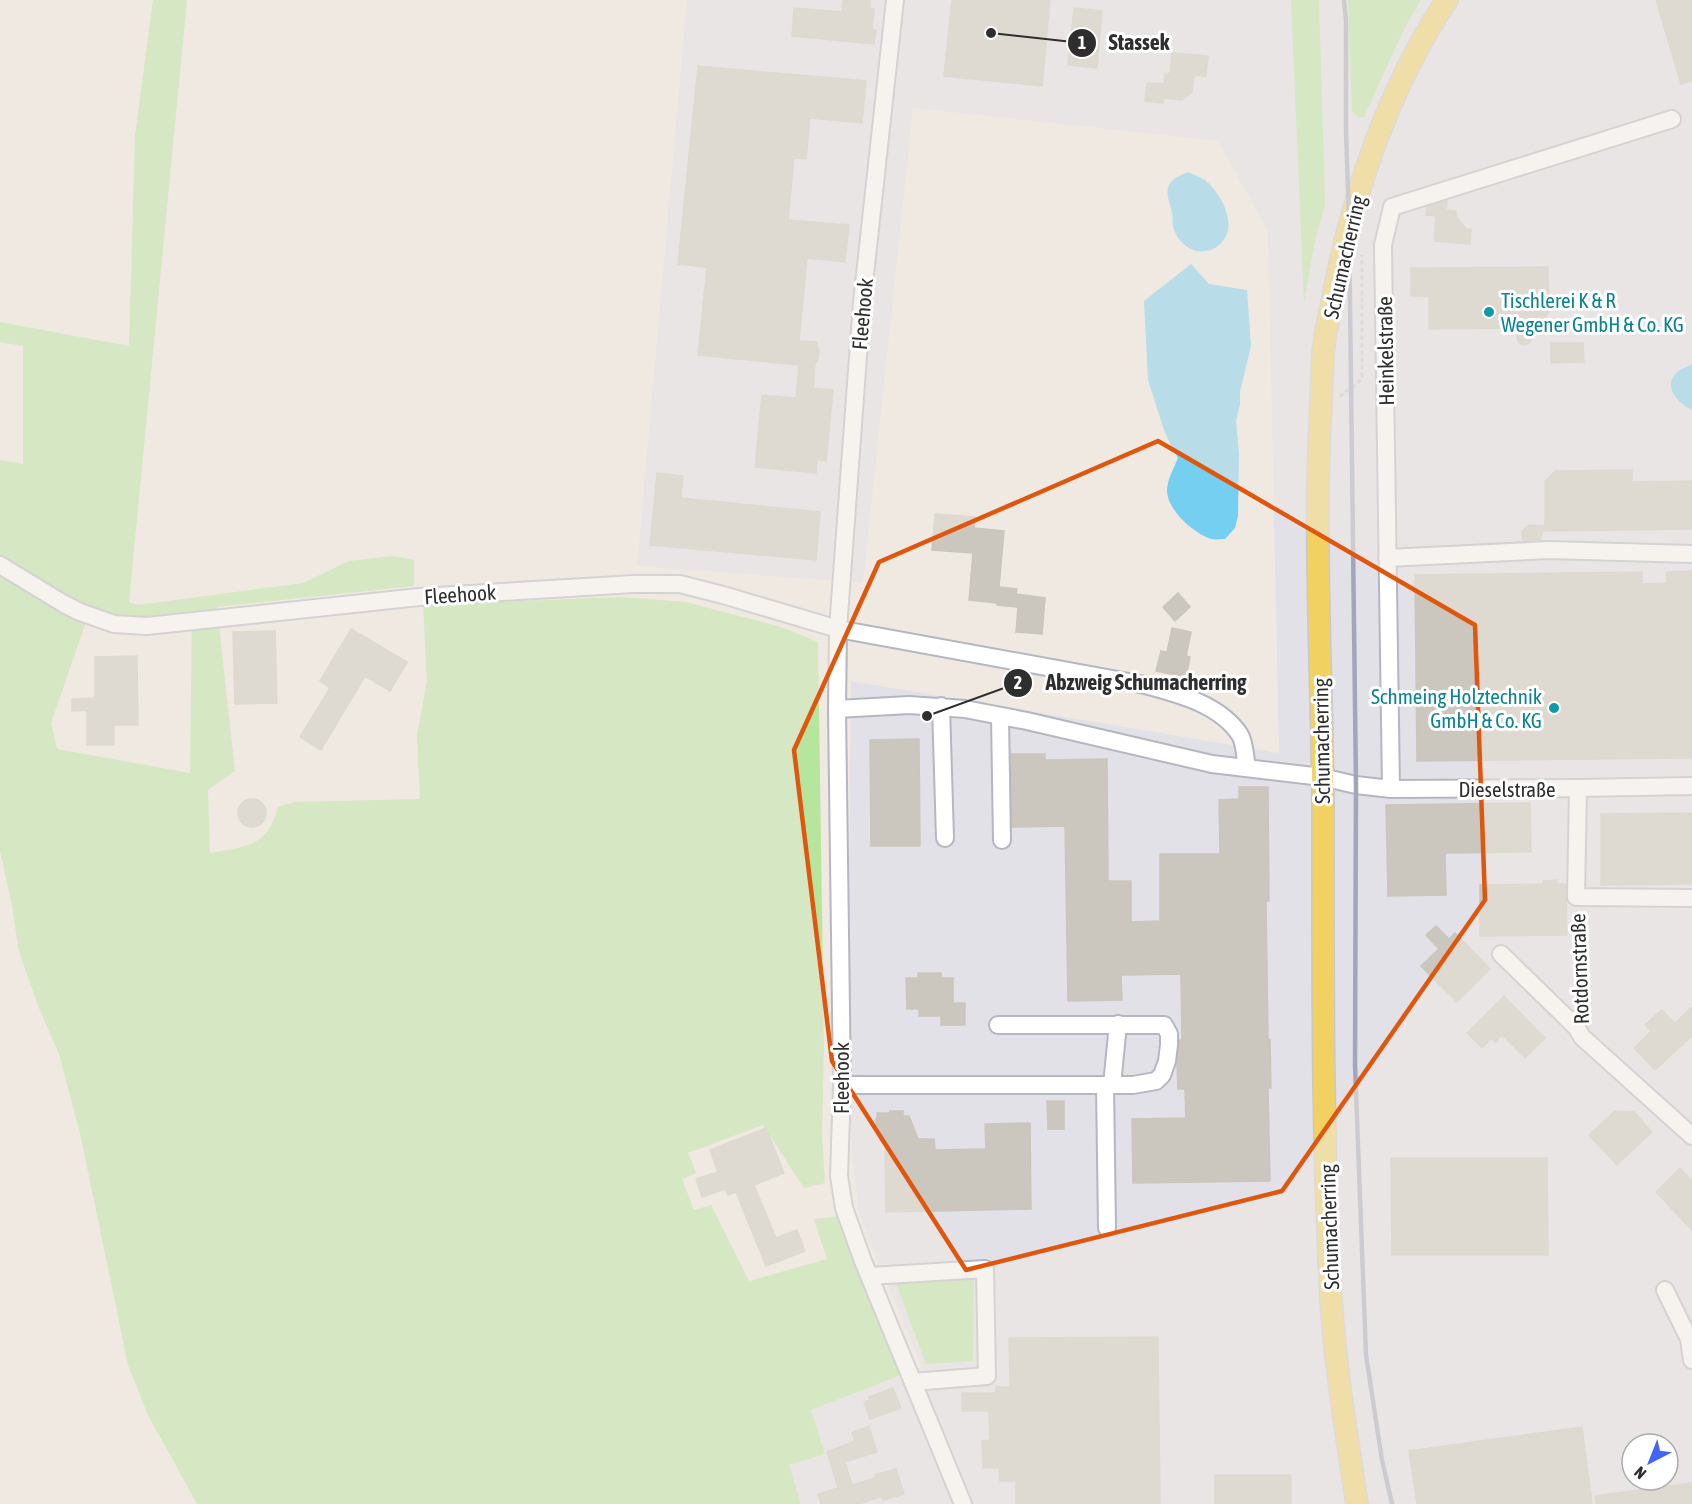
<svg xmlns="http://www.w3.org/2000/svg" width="1692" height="1504" font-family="'Asap Condensed',sans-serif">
<rect width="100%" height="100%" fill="#efe9e1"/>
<path fill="#e3e1e8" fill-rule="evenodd" d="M687,0h1005v1504h-891l-13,-39 37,-11 -14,-44 111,-43 -63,-153 -7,-58 -5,-88 4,-387 428,72 -11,-522 -50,-90 -305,-33 -50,475 -226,-17zM1632,1444h36v36h-36z"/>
<path fill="#b6e59e" d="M153,0h34l-58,602 9,3 165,-22 46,-22 43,-5 22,4v26l-197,21 18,164 -27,19 2,63c37,-7 57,-5 68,-46l17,-5 125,-3 -3,-64 10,-55 -4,-75 197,-8 66,5 95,25 37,15 6,407 -2,86 3,48 -21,5 -41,-63 -75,28 8,20 -14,6 12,31 17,-5 38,76 78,-22 -13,-40 26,-3 66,157 -95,37 14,44 -36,11 12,39h-604l-49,-89 -20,-50 -48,-232 -21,-79 -20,-46 -20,-56 -7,-46 -12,-55v-281l86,52 -35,101 6,26 133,24 2,-162 -69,8 -36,-10 -87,-51v-98l23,4v-118l-23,-4v-20l129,24 6,-210z
M1291,0h28l6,205 -10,36 -11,62z
M1348,0h73l-16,27 -41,90h-6l-6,-6z
M974,1278l-1,83 -47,3 -31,-84z"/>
<path fill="#75cff0" d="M1188,172c6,3 12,5 17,8 17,14 35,48 14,65 -18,15 -41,2 -46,-19 -1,-4 0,-9 -1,-14 -2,-8 -7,-19 -3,-27 4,-7 12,-10 19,-13z
M1191,264l18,20 38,6 4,56 -11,46v12l-4,17 3,33 -1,62 -3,12 -10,11c-4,0 -10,1 -14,0 -18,-6 -45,-30 -44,-50 1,-11 7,-21 11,-31l-6,-10 -8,-18 -16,-50 -4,-79z
M1692,364v46c-12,-6 -29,-21 -17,-36 4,-5 12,-7 17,-10z"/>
<path fill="#cbc7bf" stroke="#cbc5ba" stroke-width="1.5" d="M843,0h27v9h4l-2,21h4l-2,14 -82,-8 2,-28 48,4z
M952,0h98l-8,86 -98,-10z
M1656,0h36v81l-11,3z
M1074,8l28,3 -5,57 -29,-3z
M1172,53l36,3 -2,21 -12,-2 -2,17 -10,8 -19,-2v5l-18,-2 2,-18 17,1 1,-11 5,1z
M698,66l168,15 -4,42 -52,-5 -4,41 -12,-1 -6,62 61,5 -4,37 -38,-4 -8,83 17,1 3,8 -1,9 -3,5 -2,24 20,2 -7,71 -9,-1 -1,13 -61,-6 7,-72 34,3 3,-33 -101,-10 9,-88 -29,-3z
M1447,201l-1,9 10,1v5l10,13h5l-1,15 -36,-3 2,-25 -10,-1 1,-8z
M1548,267l1,45 -20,31 -3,2 -5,-1 -3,-2 -2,-14 -87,1v-33h-18v-28z
M1551,343h32l1,19 -33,1z
M1632,470v12l60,-1v48l-147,2v-50l10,-10z
M657,473l26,3 -2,22 139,14 -4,48 -166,-15z
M935,514l40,3 -1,11 30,3 -5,56 18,2 -1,5 29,4 -3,36 -26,-2 2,-25 -21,-2v-2l-28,-3 4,-47 -41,-3z
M1529,525l16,1 -5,14h-17l-1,-9z
M1692,571v187l-275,3 -2,-186 227,-3v12l25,-1 -1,-11z
M1178,593l12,14 -15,14 -12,-14z
M1172,628l19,4 -5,24 4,1 -4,20 -30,-6 5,-20 6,1z
M351,629l56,33 -17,29 -25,-15 -44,74 -21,-13 30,-49 -10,-7z
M275,631l2,72 -42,1 -2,-72z
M137,656l1,69h-24v20h-27v-35l-15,1v-12l23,-1v-41z
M919,739l1,107h-49l-1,-106z
M1011,754h34v6l62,-1 1,122h23v41l29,-1v-67h60l-1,-54 20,-1v-12h29l1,114h-3l2,138 2,1 1,48h-3l2,93 -137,2 -1,-64 54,-1 -1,-29h-7l-1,-26 2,-23h3l-1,-66 -60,1 1,25 -54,1 -3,-175 -53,1z
M238 813a14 14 0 1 1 28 0a14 14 0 1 1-28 0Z
M1530,803l1,49 -86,1 1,42 -58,1 -2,-91z
M1692,813v71l-91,1v-71z
M1557,880v4h9l1,51 -87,1v-51l63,-1v-3z
M1436,926l13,13 6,-6 35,36 -33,33 -36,-36 18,-17 -13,-14z
M918,973h23v5h12v25h12v22h-24v-9h-22v-7h-12l-1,-31h12z
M1504,996l41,42 -20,20 -23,-23 -7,7 -3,-4 -10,10 -15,-15z
M1692,1007v29l-37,34 -21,-22 17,-17 -6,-6 17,-15 13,13z
M1047,1101h17v28h-16z
M890,1111h13v5h6l9,23h16l1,11 51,-1 -1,-25 45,-1 1,86 -145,3 -1,-71h-5v-11h-4v-11h1v-6h13z
M1615,1111l19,1 18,20 -35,33 -28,-30z
M766,1128l18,45 -30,12 22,53 21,-8 8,21 -39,15 -30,-74 -8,3 -3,-6 -23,8 -6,-18 22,-7 -8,-22z
M1391,1158h156l1,97h-156z
M1680,1168l12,13v49l-36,-38z
M1158,1337l2,167h-144v-23h-16l-1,-13h-16l-1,-27 8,-1 -1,-29h-27v-18h34v-6h14l-1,-49z
M893,1388l8,20 -31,11 -6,-17 6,-2 -1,-3z
M869,1426l8,26 -32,10 7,23 24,-7 -1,-3 21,-6 8,25 -21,6 -1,-4 -23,8h-38l-3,-10 20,-6 -11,-36 28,-11 -3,-8z
M1582,1427l10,77h-175l-8,-53z
M1215,1475h76v29h-76z
M1692,1483v21h-96l-1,-8z"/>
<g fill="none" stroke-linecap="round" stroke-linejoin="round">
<g stroke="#b4b7c1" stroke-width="20">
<path id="minor" d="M895,0l-33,302 -24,327 -1,80 5,376 -3,91 5,32 19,53 100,243
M1387,558l162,-8 143,4
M0,565l64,39 16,8 34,12 33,2 272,-29 215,-13h46l43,11 115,34 307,56c33,9 75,19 95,50 5,8 5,23 7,33
M941,706l4,132
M837,709l72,-4 56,4 62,12 185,43 110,13 34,8 35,4 187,-1 114,-2
M1000,716l2,124
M1578,788l-2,109 116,1
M1391,789l-8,-544 9,-38 280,-88
M1501,954l76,74
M1577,1019v9l5,9 110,99
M842,1085h291l23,-4 6,-6 5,-14 2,-16v-11l-5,-9h-166
M1105,1085l2,143
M1112,1085l6,-61
M870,1276l115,-7 2,107 -74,6
M1665,1290l24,49 3,21"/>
</g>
<g stroke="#c9c9c9" stroke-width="24">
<path id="major" d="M1357,1504c-10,-68 -22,-137 -26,-206 -9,-164 -8,-328 -8,-492 -1,-128 -9,-256 -3,-384 2,-25 1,-52 4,-77 2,-18 7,-35 10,-53 19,-100 56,-207 113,-292"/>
</g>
<path stroke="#c9c9c9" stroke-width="3" stroke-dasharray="4.5 3" stroke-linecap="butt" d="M1340,397c6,-7 16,-11 22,-19v-123
M1576,911l1,92"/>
<use href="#minor" stroke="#fff" stroke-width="16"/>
<use href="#major" stroke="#f2d163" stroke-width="21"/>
<path stroke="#a3a6b8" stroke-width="4.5" d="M1344,0l2,20v111l3,90 7,564 -1,280 11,290 16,105 10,44"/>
</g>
<path d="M0 0H1692V1504H0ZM1158,441l317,184 10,275 -203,291 -316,79 -134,-209 -38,-311 85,-188z" fill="#efe9e1" fill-opacity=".55" fill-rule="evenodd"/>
<path fill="none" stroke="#df570e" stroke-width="4.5" stroke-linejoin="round" d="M1158,441l317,184 10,275 -203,291 -316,79 -134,-209 -38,-311 85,-188z"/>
<g fill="#0f9aa8" stroke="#fff" stroke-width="2">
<circle cx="1489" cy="312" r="6"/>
<circle cx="1554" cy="708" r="6"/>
</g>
<g text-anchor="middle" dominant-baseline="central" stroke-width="6" stroke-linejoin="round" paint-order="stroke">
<g font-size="21" fill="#2e2e2e" stroke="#fff">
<text transform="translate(1344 257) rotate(-77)">Schumacherring</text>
<text transform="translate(862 314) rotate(-85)">Fleehook</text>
<text transform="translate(1385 351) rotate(-91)">Heinkelstraße</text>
<text transform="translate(460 594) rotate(-4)">Fleehook</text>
<text transform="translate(1321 741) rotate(-91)">Schumacherring</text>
<text x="1507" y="789">Dieselstraße</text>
<text transform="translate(1579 969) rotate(-92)">Rotdornstraße</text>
<text transform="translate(841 1078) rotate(-90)">Fleehook</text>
<text transform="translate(1329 1227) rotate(-92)">Schumacherring</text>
</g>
<g font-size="21" fill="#0d838f" stroke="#fff" text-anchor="start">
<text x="1501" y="300">Tischlerei K &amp; R<tspan x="1501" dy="24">Wegener GmbH &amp; Co. KG</tspan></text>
<text x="1542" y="696" text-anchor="end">Schmeing Holztechnik<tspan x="1542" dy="24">GmbH &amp; Co. KG</tspan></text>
</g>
</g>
<path fill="none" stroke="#2e2e2e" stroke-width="2" d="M991 33L1082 43M927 716L1018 683"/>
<g fill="#2e2e2e" stroke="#fff" stroke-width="2">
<circle cx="991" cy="33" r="6"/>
<circle cx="927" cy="716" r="6"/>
<circle cx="1082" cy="43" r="15"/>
<circle cx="1018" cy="683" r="15"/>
</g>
<g font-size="18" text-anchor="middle" font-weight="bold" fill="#fff">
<text x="1082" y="49">1</text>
<text x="1018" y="689">2</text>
</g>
<g font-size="22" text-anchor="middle" font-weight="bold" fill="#2e2e2e" stroke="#fff" stroke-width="6" stroke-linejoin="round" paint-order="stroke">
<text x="1139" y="50">Stassek</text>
<text x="1146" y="690">Abzweig Schumacherring</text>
</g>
<g transform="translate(1650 1462) rotate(222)"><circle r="28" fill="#ffffff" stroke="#ababab" stroke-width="1.5"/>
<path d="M0-4.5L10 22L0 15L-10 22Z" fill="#4264fb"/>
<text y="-9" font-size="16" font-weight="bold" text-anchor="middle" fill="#2e2e2e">N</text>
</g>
</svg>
